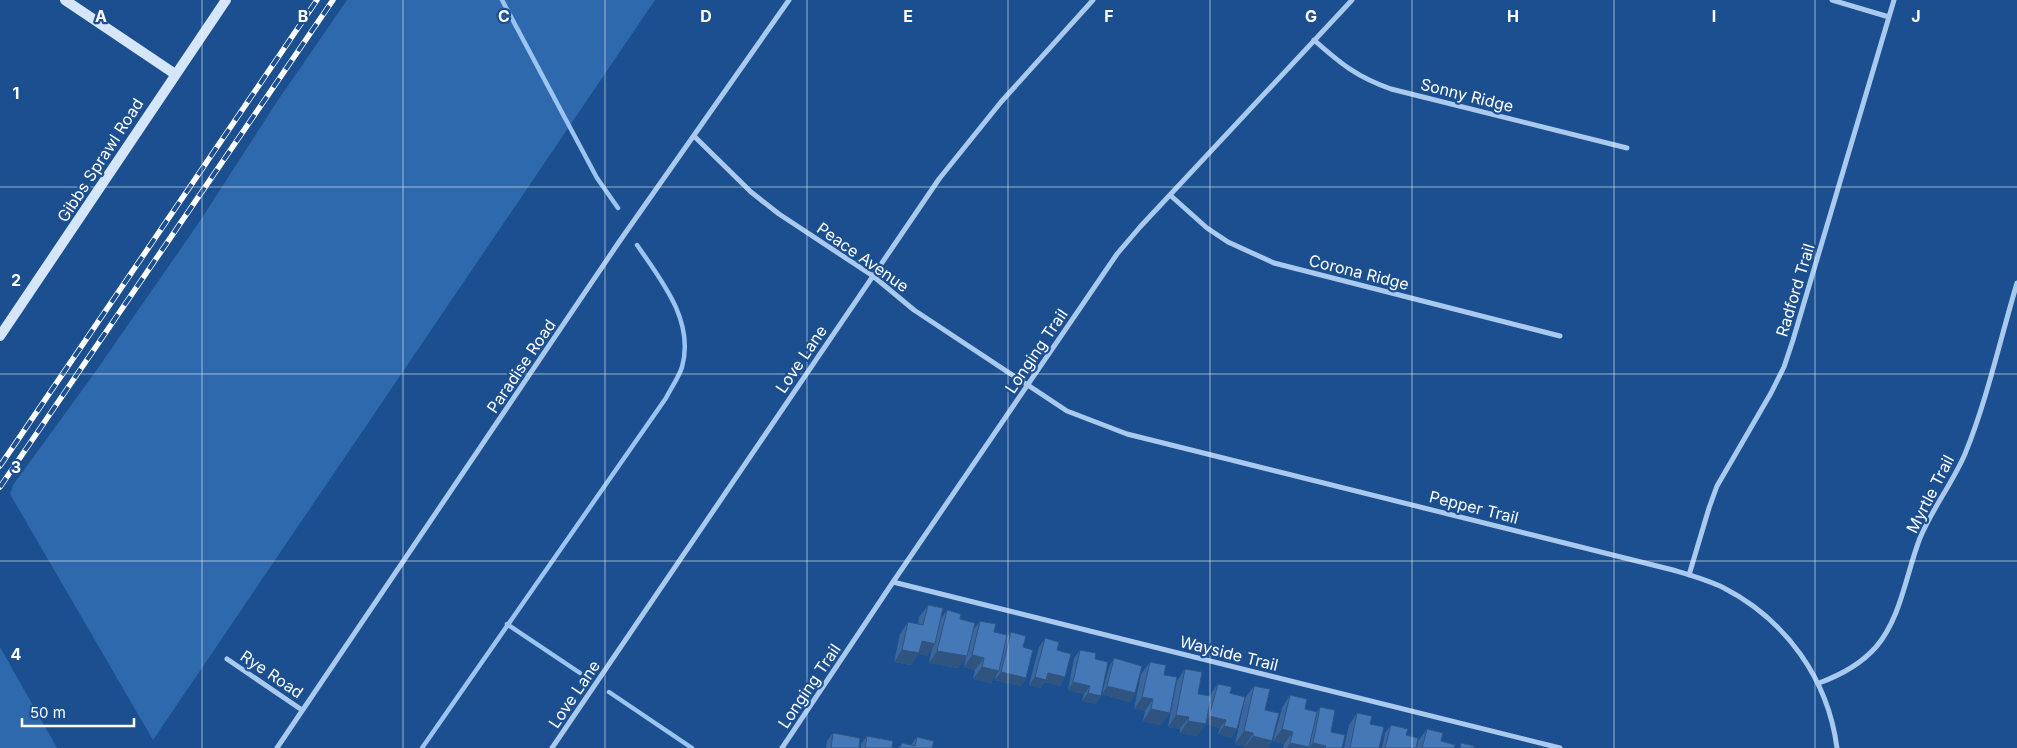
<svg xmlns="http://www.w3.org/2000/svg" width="2017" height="748" font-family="Inter,sans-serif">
<rect width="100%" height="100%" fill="#1b4f8f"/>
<path fill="#2e69ad" d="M347,0h308l-502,740 -143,-246 3,-9 78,-107 109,-157 76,-118z
M0,647l57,101h-57z"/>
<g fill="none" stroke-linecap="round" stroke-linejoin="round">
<path stroke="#9cc4f0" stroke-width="4.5" d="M502,0l95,178 21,30
M507,624l73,49
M609,692l83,56
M422,748l244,-350c5,-10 13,-21 16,-31 13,-46 -21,-87 -45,-122"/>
<path stroke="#a9c9ee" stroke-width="5" d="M1832,0l57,17
M1314,40c27,24 43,37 77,49l236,59
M694,136l57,56 28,22 94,62 41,34 153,101 60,23 546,136c17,5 35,10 51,18 62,32 104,91 113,160
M1170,195l37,33 21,14 46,21 286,73
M1689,575l20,-67 8,-22 54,-93 13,-26 9,-27 101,-340
M893,582l667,166
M227,659l75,51
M1819,683c22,-8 41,-18 57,-36 25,-29 30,-73 44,-109 12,-29 32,-54 45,-84 22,-54 35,-114 52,-171
M277,748l342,-506 170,-242
M552,748l387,-569 62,-77 92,-102
M782,748l111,-166 224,-328 23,-27 212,-227"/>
<path stroke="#d6e6fa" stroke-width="10" d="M65,0l110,74
M0,336l226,-336"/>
<g stroke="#fff" stroke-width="5.5">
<path id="rail" d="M0,466l317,-466
M0,487l333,-487"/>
</g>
<use href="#rail" stroke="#1b4f8f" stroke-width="4" stroke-dasharray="11" stroke-linecap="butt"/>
</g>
<path fill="#3a679d" d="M928,605l12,15 7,-10 13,9 13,11 7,-9 14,11 12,6 5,-6 12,15 3,31 -5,8 -26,-6 1,-5 -5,8 -18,-4 2,-9 -11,-3 2,-10 -8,11 -29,-5 3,-15 -5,8 -9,-2 -7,11 -17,-3 6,-28 8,-12 10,2 1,-7z
M1045,638l12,12 8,27 -5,9 -15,-4 -5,6 -11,-3 10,-38z
M1080,650l15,9 6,37 -6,8 -13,-3 2,-7 -16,-4 6,-32z
M1114,658l21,35 -5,9 -28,-8 7,-27z
M1150,662l14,13 -3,50 -18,-4 2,-10 -11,-2 7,-35z
M1185,669l13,25 13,2 1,-4 6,-8 12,9 7,36 -6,9 -13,-4 2,-6 -14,-4 -9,12 -17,-3v-4l-12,-2 9,-46z
M1254,686l11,24 7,31 -5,7h-23l1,-2 -10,-2 10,-46z
M1290,695l15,14 12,3 3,-5 11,25 11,16h-59l1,-4 -11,-3 9,-33z
M1357,713l13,11 9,24h-35l5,-23z
M1391,725l15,10 10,13h-34l3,-15z
M1427,729l14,12 13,7h-37l1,-7z
M833,733l26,15h-33l1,-7z
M867,736l25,12h-31v-4z
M917,737l15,11h-34l4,-5 9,2z"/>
<path fill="#305480" d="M922,641l13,3 -8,12 -9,-2 -7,11 -17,-3 8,-12z
M937,651l30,5 -9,12 -29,-5z
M972,655l12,3 -9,12 -11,-3z
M982,667l17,4 -8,12 -18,-4z
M1001,672l25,6 -5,8 -26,-6z
M1048,673l17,4 -5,9 -15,-4 -5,6 -11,-3 6,-8z
M1073,682l17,4 -6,8 -16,-4z
M1107,686l28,7 -5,9 -28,-8z
M1088,693l13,3 -6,8 -13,-3z
M1142,697l11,2 -8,12 -11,-2z
M1151,709l19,4 -9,12 -18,-4z
M1176,715l13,2 -9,12 -12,-2z
M1209,716l17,4 -6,8 -14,-4 -9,12 -17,-3 8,-12 16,3z
M1224,726l13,3 -6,9 -13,-4z
M1282,729l11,3 -9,12 -11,-3z
M1244,731l9,2 -8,13 -10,-2z
M1253,736l19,5 -5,7h-23z
M1290,743l19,4 -1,1h-21z
M1313,743l13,3 -2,2h-15z"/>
<path fill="#4478b7" stroke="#305480" d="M928,605l15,3 -8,36 -13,-3 -3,12 -17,-3 6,-28 15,3z
M947,610l14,4 -1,5 15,4 -8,33 -30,-5z
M980,621l16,3 -2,8 13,3 -8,36 -17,-4 2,-9 -12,-3z
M1011,632l15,4 -3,11 10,3 -7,28 -25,-6z
M1045,638l14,4 -2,8 14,4 -6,23 -17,-4 -2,7 -11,-3z
M1080,650l16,3 -1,6 13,3 -7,34 -13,-3 2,-7 -17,-4z
M1114,658l28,8 -7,27 -28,-7z
M1150,662l16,3 -2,10 13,2 -7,36 -19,-4 2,-10 -11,-2z
M1185,669l17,3 -4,22 13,2 -5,28 -18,-3 1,-4 -13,-2z
M1218,684l14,3 -2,6 15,4 -8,32 -13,-3 2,-6 -17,-4z
M1254,686l16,3 -5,21 14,3 -7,28 -19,-5v-3l-9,-2z
M1290,695l17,4 -2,10 12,3 -8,35 -19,-4 3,-11 -11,-3z
M1320,707l15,3 -4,22 14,3 -3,13h-17l1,-2 -13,-3z
M1357,713l15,3 -2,8 14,3 -5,21h-29z
M1391,725l17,4 -2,6 12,3 -2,10h-31z
M1427,729l16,4 -2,8 14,4 -1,3h-32z
M833,733l27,5 -1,10h-28z
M867,736l26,5 -1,7h-27z
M917,737l17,4 -2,7h-32l2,-5 13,3z
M1461,743l13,3v2h-14z"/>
<path fill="none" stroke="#fff" stroke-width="1" stroke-opacity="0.55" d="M202,0v748M403,0v748M605,0v748M807,0v748M1008,0v748M1210,0v748M1412,0v748M1614,0v748M1815,0v748M0,187h2017M0,374h2017M0,561h2017"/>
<g text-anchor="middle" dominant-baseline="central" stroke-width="4.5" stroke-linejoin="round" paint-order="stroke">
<g font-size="16" fill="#fff" stroke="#1b4f8f">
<text transform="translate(1467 95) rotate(14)">Sonny Ridge</text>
<text transform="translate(100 160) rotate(-57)">Gibbs Sprawl Road</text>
<text transform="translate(863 257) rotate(35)">Peace Avenue</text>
<text transform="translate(1359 272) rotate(14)">Corona Ridge</text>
<text transform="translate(1795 290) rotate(-73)">Radford Trail</text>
<text transform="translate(1036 351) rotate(-56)">Longing Trail</text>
<text transform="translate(801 359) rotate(-56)">Love Lane</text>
<text transform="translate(521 366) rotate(-56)">Paradise Road</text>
<text transform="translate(1930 494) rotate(-63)">Myrtle Trail</text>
<text transform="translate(1474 507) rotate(14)">Pepper Trail</text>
<text transform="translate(1229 653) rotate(14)">Wayside Trail</text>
<text transform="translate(272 674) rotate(34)">Rye Road</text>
<text transform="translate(809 686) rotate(-56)">Longing Trail</text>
<text transform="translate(574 694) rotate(-56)">Love Lane</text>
</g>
</g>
<g font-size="16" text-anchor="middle" font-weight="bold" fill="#fff" stroke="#1b4f8f" stroke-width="4.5" stroke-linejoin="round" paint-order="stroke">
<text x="101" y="22">A</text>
<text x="303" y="22">B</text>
<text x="504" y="22">C</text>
<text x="706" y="22">D</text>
<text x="908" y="22">E</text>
<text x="1109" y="22">F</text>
<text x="1311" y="22">G</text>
<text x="1513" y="22">H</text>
<text x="1714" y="22">I</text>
<text x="1916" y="22">J</text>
<text x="16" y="99">1</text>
<text x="16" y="286">2</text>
<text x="16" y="473">3</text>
<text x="16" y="660">4</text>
</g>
<path d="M22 718v8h112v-8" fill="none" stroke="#ffffff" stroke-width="2.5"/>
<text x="30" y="718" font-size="15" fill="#ffffff" stroke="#1b4f8f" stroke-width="4" paint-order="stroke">50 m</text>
</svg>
